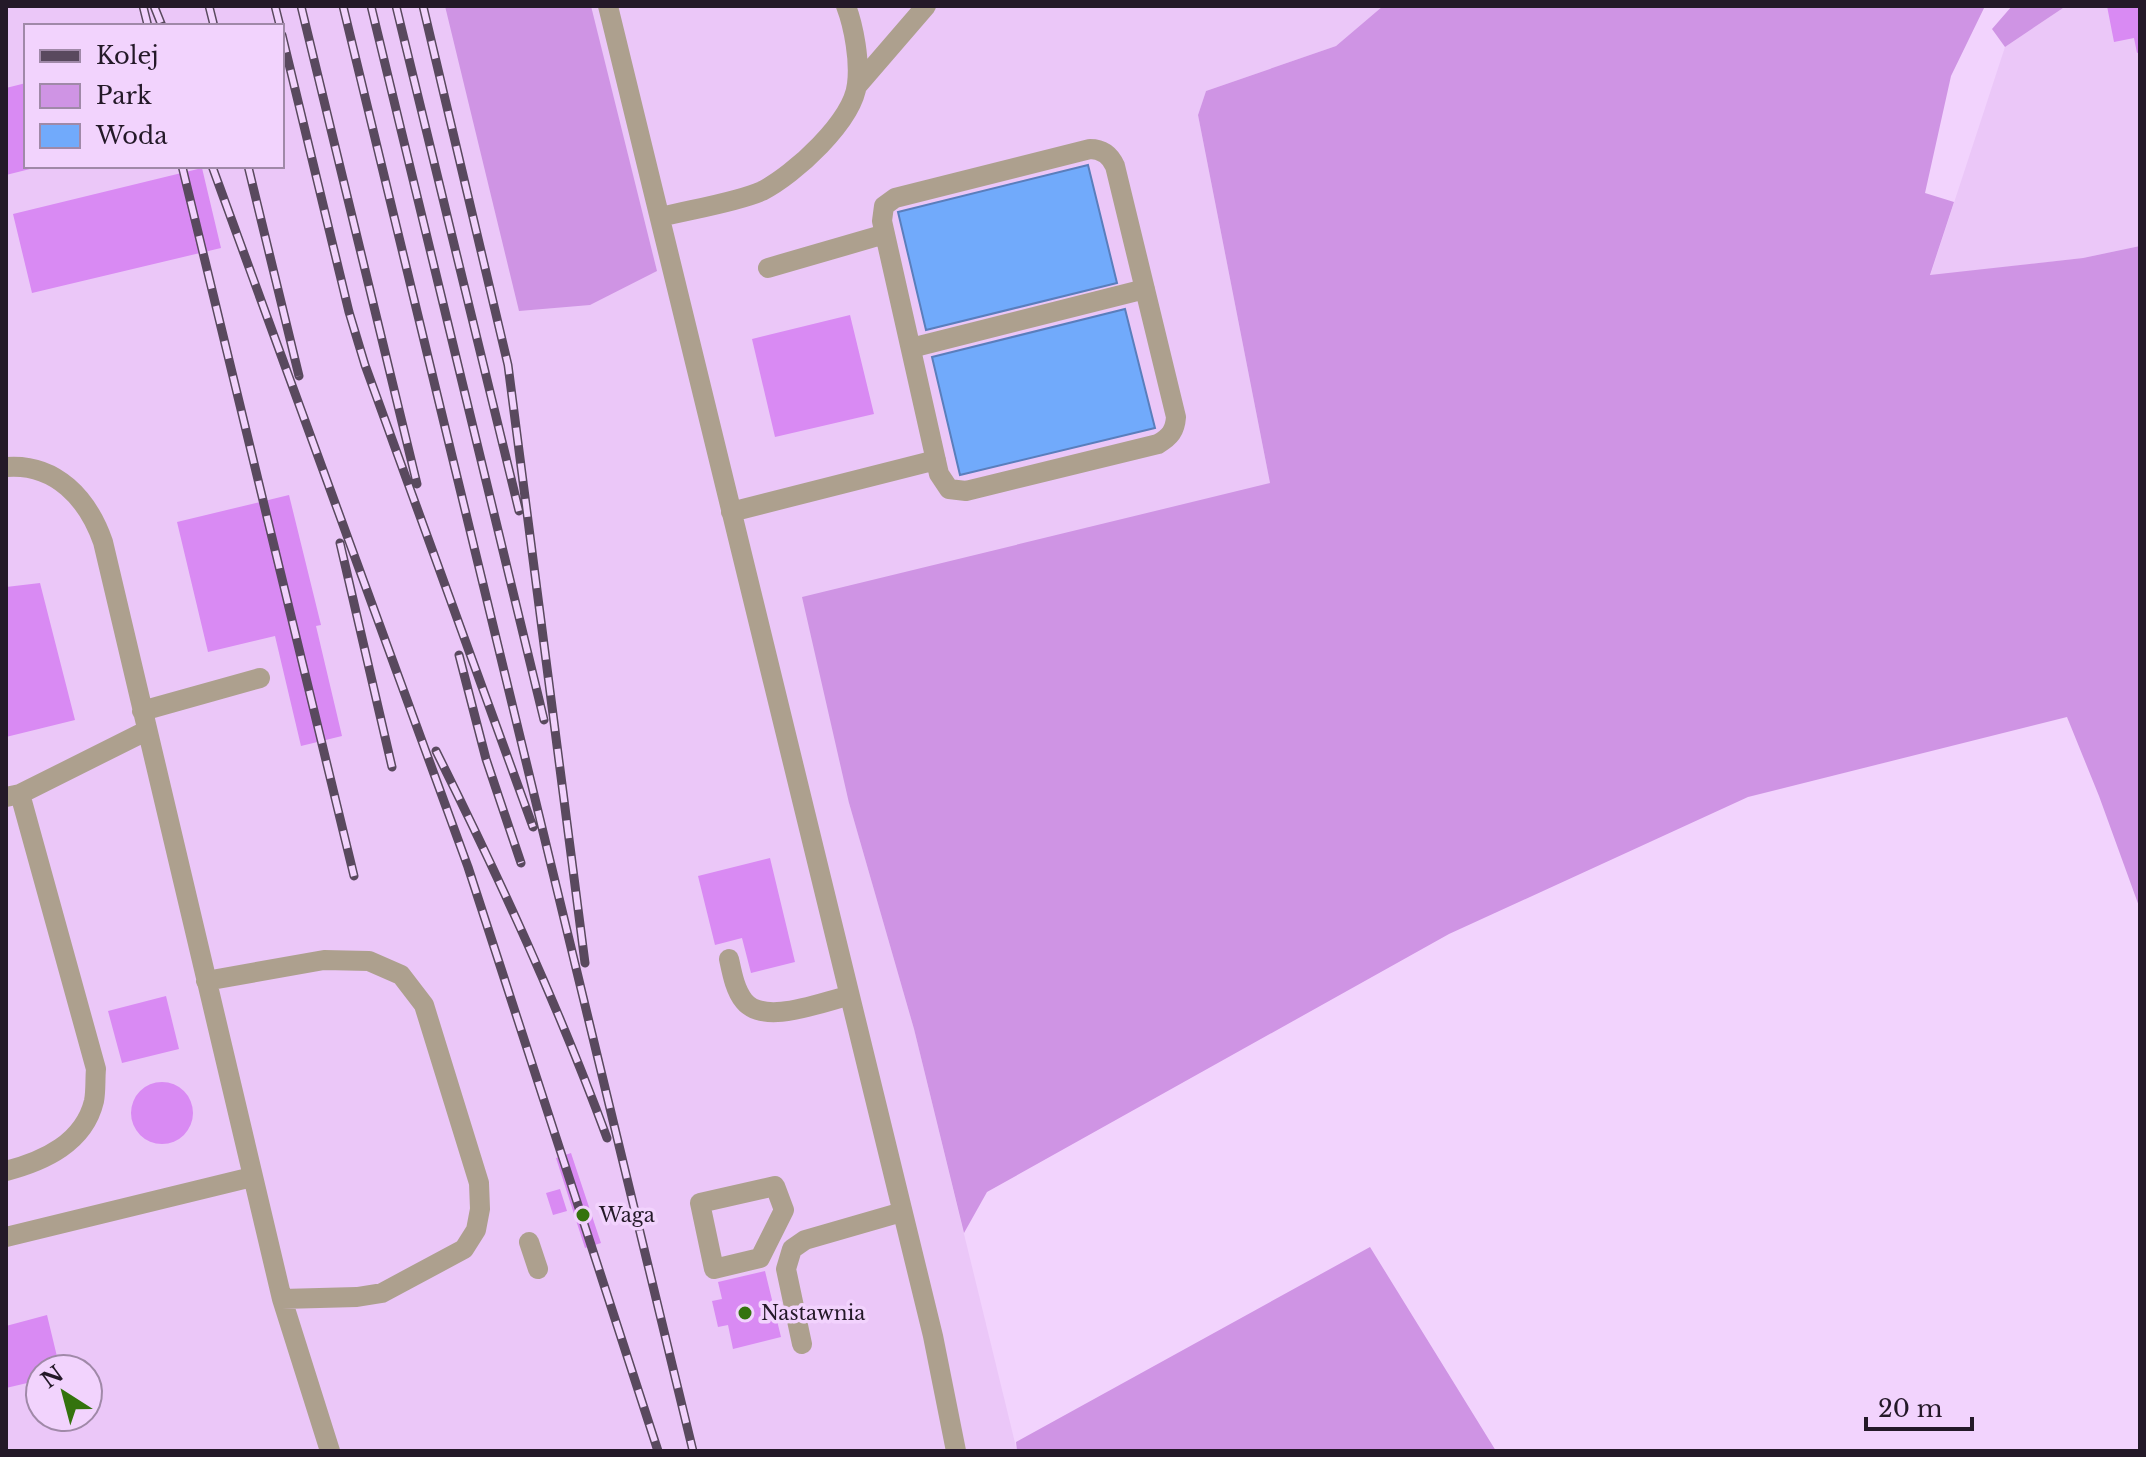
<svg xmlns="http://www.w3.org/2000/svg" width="2146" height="1457" font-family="'Libre Baskerville',serif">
<rect width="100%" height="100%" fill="#f2d3fd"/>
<path fill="#ebc7f8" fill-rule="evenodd" d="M6,6h1377l-47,40 -130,45 -8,24 72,368 -421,320 65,226 103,422h-1011zM26,26h256v140h-256zM40,1369h48v48h-48z
M2066,6h74v240l-57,12 -153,18 75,-229z"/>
<path fill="#cf94e4" d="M445,6h146l66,265 -67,34 -71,6z
M1383,6h602l-34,70 -26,117 29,9 -24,73 153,-17 57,-12v663l-41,-113 -32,-79 -319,80 -299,137 -462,258 -23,41 -50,-204 -65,-226 -47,-206 468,-114 -72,-368 8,-24 130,-45z
M2012,6h54l-61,41 -13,-18z
M1370,1247l126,204h-479l-1,-9z"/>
<path fill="#71aafb" stroke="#5a7ebc" stroke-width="2" d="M1088,165l29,118 -191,47 -28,-118z
M1125,309l30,119 -195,47 -28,-118z"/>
<path fill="#d98af3" d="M2107,6h33v46l-3,1 -3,-15 -20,4z
M26,83v83l12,1 -32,8v-87z
M202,168l19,80 -189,45 -19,-79z
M850,315l24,99 -99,23 -23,-98z
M289,495l32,130 -5,1 26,110 -41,10 -26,-110 -67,16 -31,-130z
M40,583l35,137 -69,17v-150z
M770,858l25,104 -44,11 -9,-35 -27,7 -17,-69z
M166,996l13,53 -57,14 -14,-52z
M131 1113a31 31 0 1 1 62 0a31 31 0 1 1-62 0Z
M571,1153l30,90 -16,5 -29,-90z
M560,1189l7,22 -14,4 -7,-22z
M765,1271l16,66 -48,12 -5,-24 -10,2 -6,-26 10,-2 -4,-17z
M47,1315l13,54h-20v11l-34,8v-62z"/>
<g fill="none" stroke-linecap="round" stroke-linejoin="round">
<path stroke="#ada08e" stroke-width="20" d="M608,6l325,1330 23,115
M857,86l69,-80
M1090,149c12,0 20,6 25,17l61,251c-1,14 -6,20 -18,27l-192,47 -17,-2 -10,-15 -57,-253 2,-15 11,-8z
M661,217c27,-7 77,-15 101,-26 32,-16 91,-70 95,-107 3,-23 -3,-57 -11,-78
M768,268l117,-34
M911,348l234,-59
M6,467c50,-4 82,32 97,75l179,757 48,152
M731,512l205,-52
M142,711l118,-33
M20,794l126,-63
M6,797l14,-3 76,275c-1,10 0,22 -2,32 -10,42 -50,60 -88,70
M729,959c3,14 6,31 15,42 20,25 77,1 104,-5
M206,981l118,-21 45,1 32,14 23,30 55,178 1,26 -4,21 -12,19 -82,44 -25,4 -75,2
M775,1186l9,24 -24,48 -46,11 -14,-66z
M6,1237l246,-60
M529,1242l9,27
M802,1344l-16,-75 6,-20 13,-9 97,-28"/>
<g stroke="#59495e" stroke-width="9">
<path id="rail" d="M143,6l5,20
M154,6l8,20
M209,6l5,20
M275,6l5,20
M301,6l116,478
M343,6l350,1445
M371,6l173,714
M396,6l123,505
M423,6l85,359 77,598
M282,35l67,277 16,53 168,462
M182,166l172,710
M212,166l256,701 190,584
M248,166l51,210
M340,543l52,224
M459,655l27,104 35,104
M436,751c63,127 122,254 171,387"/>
</g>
<use href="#rail" stroke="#f2d3fd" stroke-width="6" stroke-dasharray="18" stroke-linecap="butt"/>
</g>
<g fill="#34730d" stroke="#f2d3fd" stroke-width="3">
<circle cx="583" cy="1215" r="8"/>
<circle cx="745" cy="1313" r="8"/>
</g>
<g text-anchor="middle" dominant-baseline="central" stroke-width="7" stroke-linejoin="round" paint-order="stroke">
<g font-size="20" fill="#241928" stroke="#f2d3fd" text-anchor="start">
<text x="599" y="1215">Waga</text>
<text x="761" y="1313">Nastawnia</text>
</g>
</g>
<rect width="2146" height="1457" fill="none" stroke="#241928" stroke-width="16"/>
<rect x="24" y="24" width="260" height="144" fill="#f2d3fd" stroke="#a089a8" stroke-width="2"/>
<rect x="40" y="50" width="40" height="12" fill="#59495e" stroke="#a089a8" stroke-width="2"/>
<text x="96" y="64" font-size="24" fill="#241928">Kolej</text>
<rect x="40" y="84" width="40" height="24" fill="#cf94e4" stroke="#a089a8" stroke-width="2"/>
<text x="96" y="104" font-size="24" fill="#241928">Park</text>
<rect x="40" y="124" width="40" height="24" fill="#71aafb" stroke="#a089a8" stroke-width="2"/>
<text x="96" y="144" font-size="24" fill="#241928">Woda</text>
<g transform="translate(64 1393) rotate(324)"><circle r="38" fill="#f2d3fd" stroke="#a089a8" stroke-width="2"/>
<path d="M0-6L14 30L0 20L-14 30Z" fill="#34730d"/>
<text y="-12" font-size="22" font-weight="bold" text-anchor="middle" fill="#241928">N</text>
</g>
<path d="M1866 1417v12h106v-12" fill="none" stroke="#241928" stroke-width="4"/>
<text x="1878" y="1417" font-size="24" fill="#241928" stroke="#f2d3fd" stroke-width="6" paint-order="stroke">20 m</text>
</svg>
